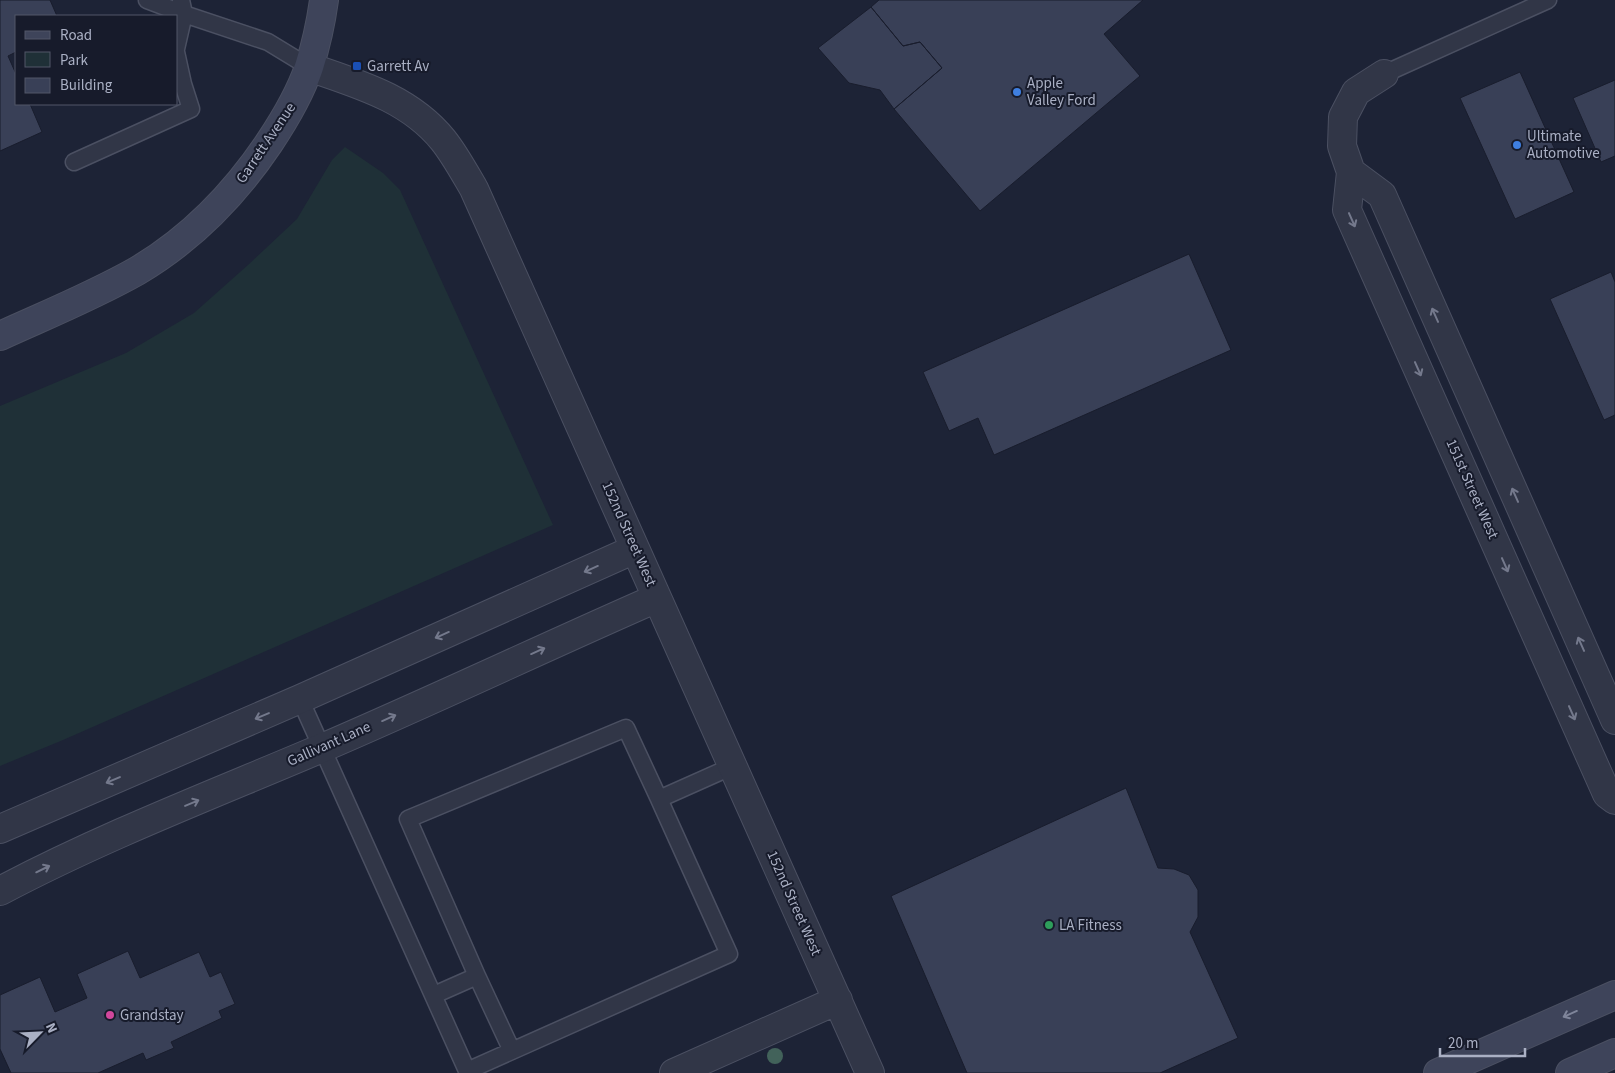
<svg xmlns="http://www.w3.org/2000/svg" width="1615" height="1073" font-family="'Source Sans 3',sans-serif">
<rect width="100%" height="100%" fill="#1d2336"/>
<path fill="#1f3037" d="M345,147l38,26 17,17 153,335 -490,215 -63,26v-360l126,-53 68,-40 54,-48 49,-46 35,-59z"/>
<path fill="#394057" stroke="#191d2d" d="M0,0h50l7,16h-41v36l-8,4 8,18v30h14l12,28 -42,19z
M879,0h264l-39,34 36,42 -160,135 -86,-102 48,-41 -22,-26 -17,4 -32,-39z
M871,7l32,39 17,-4 22,26 -48,41 -14,-19 -31,-7 -31,-35z
M1520,72l54,120 -59,27 -55,-121z
M1615,80v76l-14,6 -28,-64z
M1189,254l42,96 -237,105 -16,-37 -29,13 -26,-59z
M1611,272l4,10v133l-11,5 -54,-121z
M1126,788l32,80 16,1 15,6 9,15v27l-8,15 48,106 -78,35h-193l-76,-177z
M128,951l12,27 59,-26 11,25 11,-5 14,32 -16,7 3,7 -51,24 3,6 -28,12 -3,-7 -45,20h-87l-11,-24v-54l40,-18 15,35 32,-14 -10,-24z"/>
<g fill="none" stroke-linecap="round" stroke-linejoin="round">
<g stroke="#4b5062" stroke-width="19">
<path id="lane" d="M147,0l37,14 84,28 41,25
M176,49l8,-35 -3,-14
M1384,74l164,-74
M74,162l117,-53 -8,-25 -7,-32
M300,699l168,374
M477,976l35,75
M434,995l43,-19 -69,-157 218,-91 33,71 74,-33
M467,1071l262,-117 -70,-155"/>
</g>
<g stroke="#4b5062" stroke-width="30">
<path id="street" d="M309,67c49,17 100,31 134,73 12,15 21,32 31,49l396,884
M1384,74l-28,18 -13,25 -1,29 9,26 -4,38 260,584 8,6
M1351,172l31,23 233,525
M0,829l300,-130 335,-150
M0,891c104,-55 214,-97 322,-143 112,-48 223,-101 335,-150
M674,1073l164,-73"/>
</g>
<g stroke="#4b5062" stroke-width="30">
<path id="secondary" d="M0,336c46,-21 93,-40 137,-65 54,-32 97,-76 132,-128 16,-24 31,-49 40,-76 7,-22 12,-45 15,-67
M1438,1073l177,-78
M1570,1073l45,-20"/>
</g>
<use href="#lane" stroke="#313647" stroke-width="16"/>
<use href="#street" stroke="#313647" stroke-width="28"/>
<use href="#secondary" stroke="#3e445a" stroke-width="28"/>
</g>
<circle fill="#42625a" cx="775" cy="1056" r="8"/>
<defs><path id="oneway-shaft" d="M-6 0H5M1.5-3L5.5 0L1.5 3" fill="none" stroke-width="1.6" stroke-linecap="round" stroke-linejoin="round" transform="scale(1.25)"/></defs>
<g stroke="#74798c">
<use href="#oneway-shaft" transform="translate(1352 220) rotate(66)"/>
<use href="#oneway-shaft" transform="translate(1435 315) rotate(-114)"/>
<use href="#oneway-shaft" transform="translate(1418 369) rotate(66)"/>
<use href="#oneway-shaft" transform="translate(1515 495) rotate(-114)"/>
<use href="#oneway-shaft" transform="translate(1505 565) rotate(66)"/>
<use href="#oneway-shaft" transform="translate(591 569) rotate(156)"/>
<use href="#oneway-shaft" transform="translate(442 635) rotate(156)"/>
<use href="#oneway-shaft" transform="translate(1581 644) rotate(-114)"/>
<use href="#oneway-shaft" transform="translate(538 651) rotate(-24)"/>
<use href="#oneway-shaft" transform="translate(1572 713) rotate(66)"/>
<use href="#oneway-shaft" transform="translate(262 716) rotate(157)"/>
<use href="#oneway-shaft" transform="translate(389 718) rotate(-24)"/>
<use href="#oneway-shaft" transform="translate(113 780) rotate(157)"/>
<use href="#oneway-shaft" transform="translate(192 803) rotate(-23)"/>
<use href="#oneway-shaft" transform="translate(43 869) rotate(-26)"/>
</g>
<use stroke="#7f859a" href="#oneway-shaft" transform="translate(1570 1014) rotate(156)"/>
<rect fill="#1a4fb4" stroke="#171b2b" stroke-width="2" x="352" y="61" width="10" height="10" rx="2.5"/>
<g fill="#3f7fe0" stroke="#171b2b" stroke-width="2">
<circle cx="1017" cy="92" r="5"/>
<circle cx="1517" cy="145" r="5"/>
</g>
<circle fill="#2e9e5b" stroke="#171b2b" stroke-width="2" cx="1049" cy="925" r="5"/>
<circle fill="#d1479c" stroke="#171b2b" stroke-width="2" cx="110" cy="1015" r="5"/>
<g text-anchor="middle" dominant-baseline="central" stroke-width="4" stroke-linejoin="round" paint-order="stroke">
<g font-size="15" fill="#aab0c4" stroke="#171b2b" text-anchor="start">
<text x="367" y="66">Garrett Av</text>
<text x="1027" y="83">Apple<tspan x="1027" dy="17">Valley Ford</tspan></text>
<text x="1527" y="136">Ultimate<tspan x="1527" dy="17">Automotive</tspan></text>
<text x="1059" y="925">LA Fitness</text>
<text x="120" y="1015">Grandstay</text>
</g>
<g font-size="15" fill="#aab0c4" stroke="#171b2b">
<text transform="translate(266 143) rotate(-56)">Garrett Avenue</text>
<text transform="translate(1472 489) rotate(66)">151st Street West</text>
<text transform="translate(629 534) rotate(66)">152nd Street West</text>
<text transform="translate(329 744) rotate(-24)">Gallivant Lane</text>
<text transform="translate(794 903) rotate(66)">152nd Street West</text>
</g>
</g>
<rect x="15" y="15" width="162" height="90" fill="#171b2b" stroke="#525768"/>
<rect x="25" y="31" width="25" height="8" fill="#3e445a" stroke="#525768"/>
<text x="60" y="40" font-size="15" fill="#aab0c4">Road</text>
<rect x="25" y="52" width="25" height="15" fill="#1f3037" stroke="#525768"/>
<text x="60" y="65" font-size="15" fill="#aab0c4">Park</text>
<rect x="25" y="78" width="25" height="15" fill="#394057" stroke="#525768"/>
<text x="60" y="90" font-size="15" fill="#aab0c4">Building</text>
<g transform="translate(40 1033) rotate(66)" stroke="#171b2b" stroke-width="4" paint-order="stroke">
<path d="M0-4L9 19L0 12L-9 19Z" fill="#aab0c4"/>
<text y="-8" font-size="14" font-weight="bold" text-anchor="middle" fill="#aab0c4">N</text>
</g>
<path d="M1440 1048v8h85v-8" fill="none" stroke="#aab0c4" stroke-width="2.5"/>
<text x="1448" y="1048" font-size="15" fill="#aab0c4" stroke="#171b2b" stroke-width="4" paint-order="stroke">20 m</text>
</svg>
